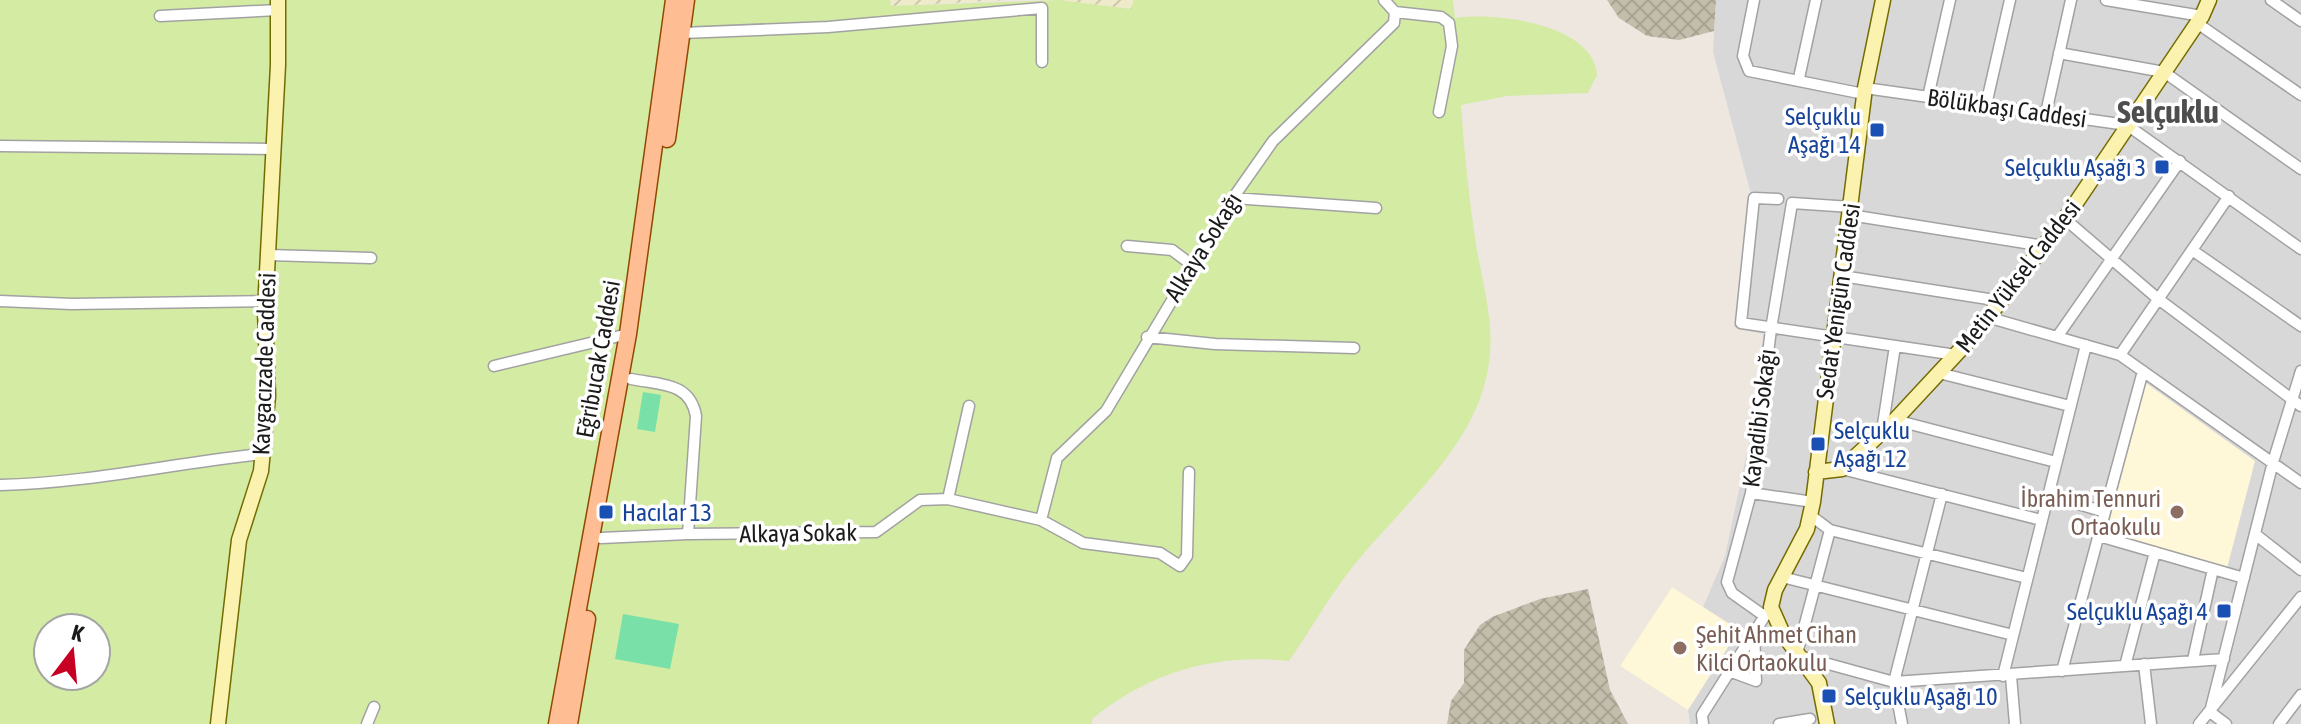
<svg xmlns="http://www.w3.org/2000/svg" width="2301" height="724" font-family="'Asap Condensed',sans-serif">
<defs>
<pattern id="construction-cross-hatch" width="8" height="8" patternUnits="userSpaceOnUse" patternTransform="scale(2)"><rect width="8" height="8" fill="#c2beab"/><path d="M0 0l8 8M0 8l8-8" fill="none" stroke="#a6a393"/></pattern>
<pattern id="farmland-furrows" width="10" height="10" patternUnits="userSpaceOnUse" patternTransform="scale(2)"><rect width="10" height="10" fill="#eeeaca"/><path d="M-1 1l2-2M0 10L10 0M9 11l2-2" fill="none" stroke="#ccc8ad"/></pattern>
</defs>
<rect width="100%" height="100%" fill="#ede7e0"/>
<path fill="#d9d8d8" d="M1716,0h585v724h-611l-2,-14 -68,-44 52,-79 31,20 22,-51 25,-118 14,-104 -30,-7 17,-133 -38,-142z"/>
<path fill="#fff8d8" d="M2146,383l109,78 -29,111 -121,-34z
M1672,587l67,43 -51,80 -68,-44z"/>
<path fill="url(#construction-cross-hatch)" d="M1607,0h109l-2,31 -35,9 -32,-4 -28,-18z
M1588,589l22,101 18,34h-181l4,-23 13,-18v-33l16,-25 12,-8 48,-18z"/>
<path fill="url(#farmland-furrows)" d="M890,0h118l-118,6z
M1059,0h75l-2,9z"/>
<path fill="#d3eba3" fill-rule="evenodd" d="M0,0h890l1,6 168,-6 72,9 3,-9h319l2,18c38,-6 139,5 142,57l-9,18 -81,3 -46,9c3,47 8,93 15,140 6,35 17,72 14,108 -6,89 -88,151 -139,216 -23,29 -41,62 -62,92 -73,-8 -140,11 -197,58v5h-1092zM48,628h48v48h-48z"/>
<path fill="#79e1a7" d="M643,392l18,3 -6,37 -18,-3z
M623,614l56,10 -9,45 -55,-10z"/>
<g fill="none" stroke-linecap="round" stroke-linejoin="round">
<g stroke="#a2a2a2" stroke-width="13">
<path id="street" d="M1754,0l-11,56 6,15 115,23
M2106,0l96,16
M2271,0l30,21
M1395,12l46,5 8,6 3,23 -13,66
M160,16l118,-6
M2197,23l104,72
M682,33l146,-6 214,-19v54
M2059,53l105,19 137,97
M1799,78l17,-78
M1865,88l262,37 174,124
M1928,97l22,-97
M1986,105l24,-105
M2046,113l25,-113
M0,146l272,3
M1233,198l143,10
M1778,199l-24,-1 -13,125 215,32
M1850,215l194,31
M2065,219l92,79 144,108
M1127,246l45,4 20,15
M2192,250l109,76
M268,255l103,3
M1842,276l159,25
M0,301l72,3 193,-3
M1987,317l133,38 181,128
M1147,337l68,7 139,4
M2057,337l123,-176
M2120,355l109,-159
M494,366l134,-32
M1939,373l131,33
M631,379c30,6 59,3 65,37l-8,118 188,-2 44,-32 28,-1 93,21 42,23 77,10 20,13 7,-10 2,-84
M1895,420l161,42
M1882,431l13,-85
M1842,469l199,51
M0,485c89,-2 174,-22 262,-31
M1751,493l62,9
M2048,495l57,17
M948,499l21,-93
M1810,515l20,15 197,48
M1041,520l16,-62 49,-47 127,-213 40,-57 121,-118 1,-11 -11,-12
M2255,534l46,36
M2099,536l145,42
M601,538l87,-4
M1782,577l231,58
M1763,615l-31,-22 -5,-11 24,-89 20,-164 21,-126 59,4
M1798,650l32,-120
M1803,657l91,25 330,-23
M2193,660l20,-91
M2144,664l7,60
M2125,666l30,-114
M1729,671l27,10 -2,-49
M2062,671l81,-300
M2003,676l83,-331
M2011,676l4,48
M2210,712l63,-250 28,-91
M2210,712l16,12
M367,724l7,-17
M1703,724l-1,-9 64,-101
M1779,724l31,-5
M1902,724l-8,-42 48,-188
M2199,724l102,-127
M2279,724l22,-29"/>
</g>
<g stroke="#746c00" stroke-width="17">
<path id="secondary" d="M1816,472l26,-3 53,-49 79,-85 91,-116 137,-203 7,-16
M218,724l21,-184 22,-69 7,-75 -3,-86 13,-245v-65
M1827,724l-8,-41 -36,-49 -12,-27 4,-17 32,-61 6,-27 52,-414 18,-88"/>
</g>
<g stroke="#934800" stroke-width="19">
<path id="primary" d="M667,139l19,-139
M557,724l71,-390 46,-334
M569,724l18,-105"/>
</g>
<use href="#street" stroke="#fff" stroke-width="10"/>
<use href="#secondary" stroke="#fcf2b0" stroke-width="14"/>
<use href="#primary" stroke="#ffbd94" stroke-width="16"/>
</g>
<g fill="#1a4fb4" stroke="#fff" stroke-width="3">
<rect x="1869" y="122" width="16" height="16" rx="4"/>
<rect x="2154" y="159" width="16" height="16" rx="4"/>
<rect x="1810" y="436" width="16" height="16" rx="4"/>
<rect x="598" y="504" width="16" height="16" rx="4"/>
<rect x="2216" y="603" width="16" height="16" rx="4"/>
<rect x="1821" y="688" width="16" height="16" rx="4"/>
</g>
<g fill="#8d6e63" stroke="#fff" stroke-width="3">
<circle cx="2177" cy="512" r="8"/>
<circle cx="1680" cy="648" r="8"/>
</g>
<g text-anchor="middle" dominant-baseline="central" stroke-width="7" stroke-linejoin="round" paint-order="stroke">
<g font-size="24" fill="#1b1b1b" stroke="#fff">
<text transform="translate(2007 108) rotate(8)">Bölükbaşı Caddesi</text>
<text transform="translate(1203 247) rotate(-58)">Alkaya Sokağı</text>
<text transform="translate(2018 276) rotate(-52)">Metin Yüksel Caddesi</text>
<text transform="translate(1838 301) rotate(-82)">Sedat Yenigün Caddesi</text>
<text transform="translate(598 359) rotate(-80)">Eğribucak Caddesi</text>
<text transform="translate(264 364) rotate(-88)">Kavgacızade Caddesi</text>
<text transform="translate(1759 418) rotate(-83)">Kayadibi Sokağı</text>
<text transform="translate(798 533) rotate(-1)">Alkaya Sokak</text>
</g>
<g font-size="24" fill="#164399" stroke="#fff" text-anchor="end">
<text x="1861" y="116">Selçuklu<tspan x="1861" dy="28">Aşağı 14</tspan></text>
<text x="2146" y="167">Selçuklu Aşağı 3</text>
<text x="1834" y="430" text-anchor="start">Selçuklu<tspan x="1834" dy="28">Aşağı 12</tspan></text>
<text x="622" y="512" text-anchor="start">Hacılar 13</text>
<text x="2208" y="611">Selçuklu Aşağı 4</text>
<text x="1845" y="696" text-anchor="start">Selçuklu Aşağı 10</text>
</g>
<g font-size="24" fill="#785e54" stroke="#fff" text-anchor="end">
<text x="2161" y="498">İbrahim Tennuri<tspan x="2161" dy="28">Ortaokulu</tspan></text>
<text x="1696" y="634" text-anchor="start">Şehit Ahmet Cihan<tspan x="1696" dy="28">Kilci Ortaokulu</tspan></text>
</g>
<g font-size="32" font-weight="bold" fill="#4e4e4e" stroke="#fff">
<text x="2168" y="111">Selçuklu</text>
</g>
</g>
<g transform="translate(72 652) rotate(16)"><circle r="38" fill="#ffffff" stroke="#a4a4a4" stroke-width="2"/>
<path d="M0-6L14 30L0 20L-14 30Z" fill="#c70023"/>
<text y="-12" font-size="22" font-weight="bold" text-anchor="middle" fill="#1b1b1b">K</text>
</g>
</svg>
